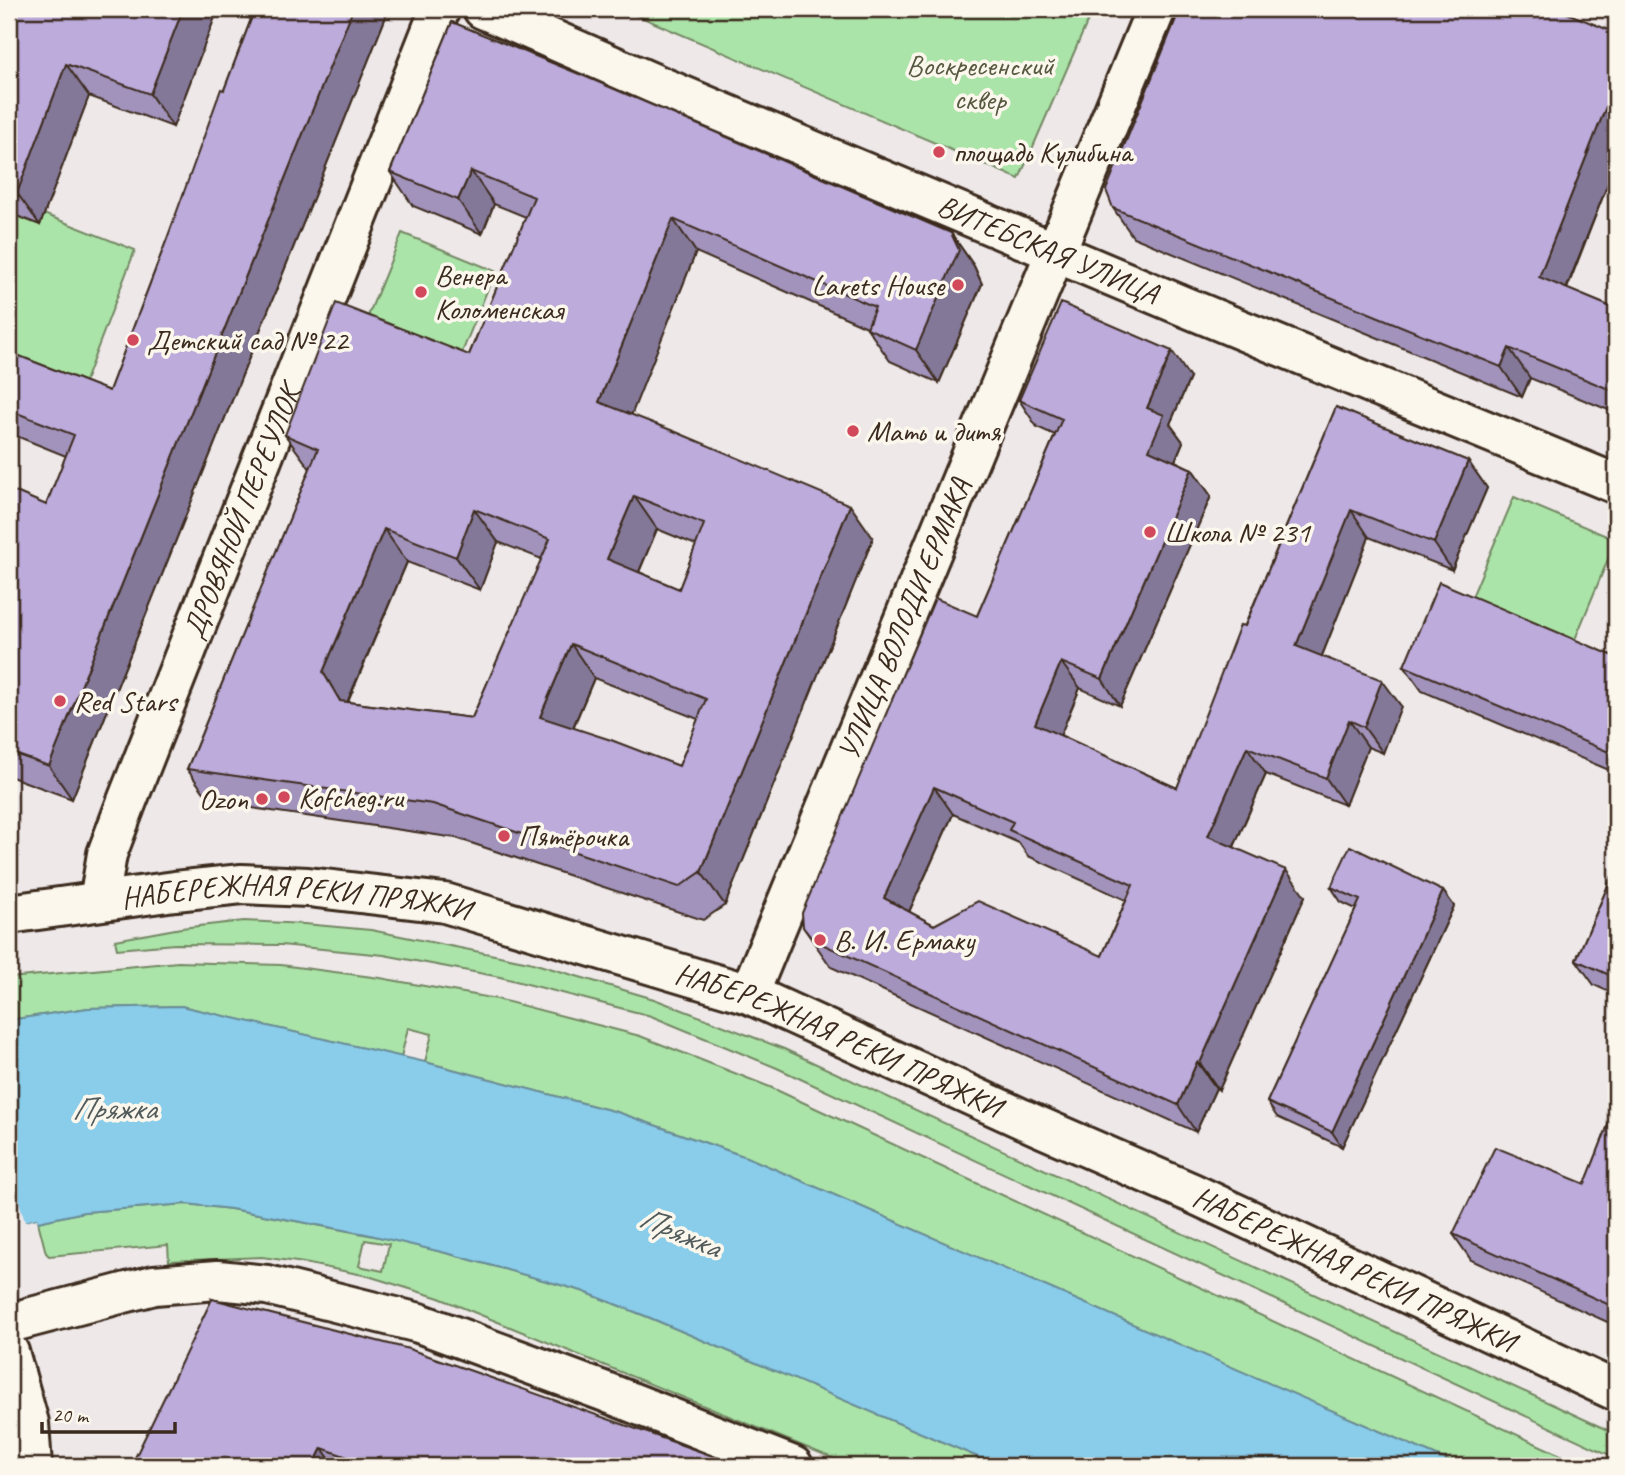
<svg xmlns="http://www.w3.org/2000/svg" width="1625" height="1475" font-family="Caveat,sans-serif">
<rect width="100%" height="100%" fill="#eee8e9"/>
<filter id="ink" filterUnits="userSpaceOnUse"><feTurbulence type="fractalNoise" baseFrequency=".0143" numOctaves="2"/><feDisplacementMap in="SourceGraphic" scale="14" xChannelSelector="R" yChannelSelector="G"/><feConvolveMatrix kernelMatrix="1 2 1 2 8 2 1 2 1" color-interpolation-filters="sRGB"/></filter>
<g filter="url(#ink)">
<path fill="#abe4a8" stroke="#738763" stroke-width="2" fill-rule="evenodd" d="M622,9h471l-74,170z
M9,213l31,12 4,-11 91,36 -58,152 -68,-26z
M402,233l93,38 -36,89 -93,-39z
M1514,497l102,43 -47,114 -103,-43z
M244,921l60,3 67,6 158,32 125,37 130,50 832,385v24l-839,-390 -126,-52 -151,-39 -116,-22 -103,-10 -106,-1 -58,5 -2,-9 66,-12z
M178,962l103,3 99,13 117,21 143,37 130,51 814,379h-124l-711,-308 -132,-46 -192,-50 7,-28 -24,-6 -7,29 -220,-51 -93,2 -79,12v-42z
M186,1204l45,5 159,30 60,15 132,37 66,26 351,149h-147l-413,-168 -71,-22 -64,-13 -42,-6 -93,4 -1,-16 -119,11 -3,-3 -8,-31 46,-10zM365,1240l24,4 -6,27 -24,-5z"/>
<path fill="#89cdea" stroke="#6a8c98" stroke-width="2" d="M181,1006l244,56 192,50 132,46 711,308h-461l-351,-149 -66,-26 -132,-37 -84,-20 -135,-25 -45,-5 -102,8 -46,10 -2,-3 -27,8v-207l79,-12z"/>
<path fill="#eee8e9" d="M9,1167l16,55 12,-3 1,7 -4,-3 -25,8z"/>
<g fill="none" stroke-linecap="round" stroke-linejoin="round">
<g stroke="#3b2a1e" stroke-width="44">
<g id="street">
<path id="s1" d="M483,9l174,76 526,221 433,178"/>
<path id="s2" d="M99,901l8,-47 20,-53 313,-792"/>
<path id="s3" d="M749,994l407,-985"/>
<path d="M9,1323l145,-38 64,-5 49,5 152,38 184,68 190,75"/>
<path d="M9,1352l20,71 3,43"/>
</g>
</g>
<g stroke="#3b2a1e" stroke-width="44">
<g id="secondary">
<path id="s4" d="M9,914l166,-23 67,-7 66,3 137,16 304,91 289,132 154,67 424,198"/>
</g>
</g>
<use href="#street" stroke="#fbf7ec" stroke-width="38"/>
<use href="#secondary" stroke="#fbf7ec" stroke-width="38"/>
</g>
<path fill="#a293bc" stroke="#3b2a1e" stroke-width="2" fill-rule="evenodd" d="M9,9h209l-45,118 -84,-31 -49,129 -31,-12z
M238,9h151l-317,790 -63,-23v-287l37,16 20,-49 -57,-23v-81l100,39 142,-372 -8,-3z
M452,22l499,211 23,33 8,18 -43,99 -49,-22 -23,-33v-1l-171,-75 -65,163 242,123 -148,367 -22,15 -247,-82 -245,-36 -24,-33 123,-300 -25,-34 184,-80 57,-138 -32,-13 -12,30 -69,-28 -23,-34zM657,529l39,16 -17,44 -40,-17zM498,542l44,17 -70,159 -124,-16 59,-140 73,28zM594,678l104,41 -19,47 -106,-38z
M1616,33v130l-49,126 49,20v104l-86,-35 -8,19 -389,-160 -20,-29z
M1190,378l-20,46 13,18 -8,19 17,8 19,27 -91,210 -40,-18 -20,47 117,53 159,-381 132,54 19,27 -35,82 -83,-33 -47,119 79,50 -18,47 -15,-6 -23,58 -79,-31 -32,73 71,49 -86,194 -3,-2 -20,44 -365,-165 -28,-40 174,-311 78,-181 -18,-8 -18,-27zM953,814l66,29 9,13 98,44 -24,56 -168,-31 -25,-13z
M1616,657v116l-194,-82 -18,-25z
M1616,867v128l-22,-10 -18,-25z
M1331,887l112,4 11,15 -112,241 -65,-30 -10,-15 89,-193 -15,-7z
M1616,1105v221l-145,-66 -18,-26 132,-50z
M212,1299l526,167h-400l-5,-2z"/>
<path fill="#847899" stroke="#3b2a1e" stroke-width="2" d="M183,9h35l-45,118 -23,-33z
M353,9h36l-317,790 -23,-33z
M66,64l23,32 -49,129 -23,-32z
M1609,99l7,10v54l-57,144 -20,-30z
M471,171l23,33 -12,30 -24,-34z
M673,219l23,33 -73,184 -24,-34z
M951,233l23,33 8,18 -43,99 -23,-33z
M1509,348l21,30 -8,19 -21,-30z
M1172,351l18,27 -20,46 13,18 -15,35 -19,-27 -2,-42z
M1468,461l19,27 -35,82 -18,-27z
M1192,469l19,27 -91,210 -18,-27z
M634,496l23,33 -27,64 -23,-34z
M850,505l23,33 -148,367 -24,-33z
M474,509l24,33 -18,48 -24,-33z
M1351,510l18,27 -54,136 -19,-27z
M384,529l23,33 -61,143 -6,-4 -17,-29z
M571,644l23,34 -31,73 -23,-34z
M1061,662l19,26 -26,63 -19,-27z
M1382,680l19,26 -18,47 -19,-26z
M1349,720l19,27 -23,58 -19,-27z
M1247,747l19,27 -39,88 -19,-26z
M934,787l19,27 -50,111 -19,-27z
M1286,870l19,26 -86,194 -19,-27z
M1443,891l11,15 -112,241 -10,-15z
M1197,1062l19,26 -20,44 -18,-27z
M322,1448l11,16 -1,2h-19z"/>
<path fill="#bcabdb" stroke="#3b2a1e" stroke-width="2" fill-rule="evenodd" d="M9,9h174l-33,85 -84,-30 -49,129 -8,-4z
M255,9h98l-304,757 -40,-14v-263l37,16 28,-70 -65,-25v-58l100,39 58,-152 54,-150 3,1z
M1180,9h377l59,24v69l-7,-3 -70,178 77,32v83l-107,-44 -8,19 -388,-159 -7,-18z
M452,22l132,54 367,157 8,17 -43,100 -49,-22 8,-21 -202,-88 -74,183 77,30 174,73 -149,367 -22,15 -246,-83 -246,-35 131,-320 -33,-14 51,-132 133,52 65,-158 -63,-26 -13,29 -68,-28zM634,496l70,28 -25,65 -72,-30zM474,509l76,30 -78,179 -132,-17 -17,-29 61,-143 72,28zM571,644l135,55 -27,67 -68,-26 -71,-23z
M1061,303l111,48 -25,57 17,7 -15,35 43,19 -90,210 -41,-17 -26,62 142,64 63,-163 5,1 91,-219 132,54 -34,82 -83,-33 -55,136 86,34 -18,47 -15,-7 -23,58 -79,-31 -39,89 78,34 -86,193 -3,-1 -19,43 -365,-165 -10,-13 -1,-14 133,-315 42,18 85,-197 -43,-19zM934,787l79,35 -4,8 124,55 -31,71 -124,-55 -44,24 -50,-27z
M1439,582l177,75v98l-212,-89z
M1350,846l93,45 -111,241 -65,-30 93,-202 -29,-13z
M1616,867v111l-40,-18z
M1616,1105v203l-163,-74 42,-87 90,37z
M212,1299l197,50 318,112 11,5h-365l-51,-18 -9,18h-182z"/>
</g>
<g fill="#d1495b" stroke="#fbf7ec" stroke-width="2.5">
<circle cx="939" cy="152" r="7"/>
<circle cx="958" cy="285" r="7"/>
<circle cx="421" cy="292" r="7"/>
<circle cx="133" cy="340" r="7"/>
<circle cx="853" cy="431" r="7"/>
<circle cx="1150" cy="532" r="7"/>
<circle cx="60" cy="701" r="7"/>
<circle cx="284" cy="797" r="7"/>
<circle cx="262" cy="799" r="7"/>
<circle cx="504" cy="836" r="7"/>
<circle cx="820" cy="940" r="7"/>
</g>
<g text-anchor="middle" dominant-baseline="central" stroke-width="7" stroke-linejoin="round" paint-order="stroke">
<g font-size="30" fill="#575840" stroke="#fbf7ec">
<text x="980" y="65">Воскресенский<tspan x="980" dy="34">сквер</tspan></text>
</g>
<g font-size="30" fill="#3b2a1e" stroke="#fbf7ec" text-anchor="start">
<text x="953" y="152">площадь Кулибина</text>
<text x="435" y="275">Венера<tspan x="435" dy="34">Коломенская</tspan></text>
<text x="944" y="285" text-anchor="end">Larets House</text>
<text x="147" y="340">Детский сад № 22</text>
<text x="867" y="431">Мать и дитя</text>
<text x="1164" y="532">Школа № 231</text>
<text x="74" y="701">Red Stars</text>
<text x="298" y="797">Kofcheg.ru</text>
<text x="248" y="799" text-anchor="end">Ozon</text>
<text x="518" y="836">Пятёрочка</text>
<text x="834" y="940">В. И. Ермаку</text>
</g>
<g font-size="30" fill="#3b2a1e" stroke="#fbf7ec">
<text stroke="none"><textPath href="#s1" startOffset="614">ВИТЕБСКАЯ УЛИЦА</textPath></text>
<text stroke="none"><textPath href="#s2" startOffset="415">ДРОВЯНОЙ ПЕРЕУЛОК</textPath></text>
<text stroke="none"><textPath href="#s3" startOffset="406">УЛИЦА ВОЛОДИ ЕРМАКА</textPath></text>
<text stroke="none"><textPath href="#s4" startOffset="289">НАБЕРЕЖНАЯ РЕКИ ПРЯЖКИ</textPath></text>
<text stroke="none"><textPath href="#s4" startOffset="856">НАБЕРЕЖНАЯ РЕКИ ПРЯЖКИ</textPath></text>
<text stroke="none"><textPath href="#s4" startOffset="1421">НАБЕРЕЖНАЯ РЕКИ ПРЯЖКИ</textPath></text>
</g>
<g font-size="32" font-style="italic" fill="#525b5b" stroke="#fbf7ec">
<text x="114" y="1108">Пряжка</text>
<text transform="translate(680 1232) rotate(23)">Пряжка</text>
</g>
</g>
<rect width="1625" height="1475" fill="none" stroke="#fbf7ec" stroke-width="35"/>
<rect x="18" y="18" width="1590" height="1440" fill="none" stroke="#3b2a1e" stroke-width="2.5" filter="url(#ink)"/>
<path d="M42 1422v10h133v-10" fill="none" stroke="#3b2a1e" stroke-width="3.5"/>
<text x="52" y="1422" font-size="21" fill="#3b2a1e" stroke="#fbf7ec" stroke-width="5" paint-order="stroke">20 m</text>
</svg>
